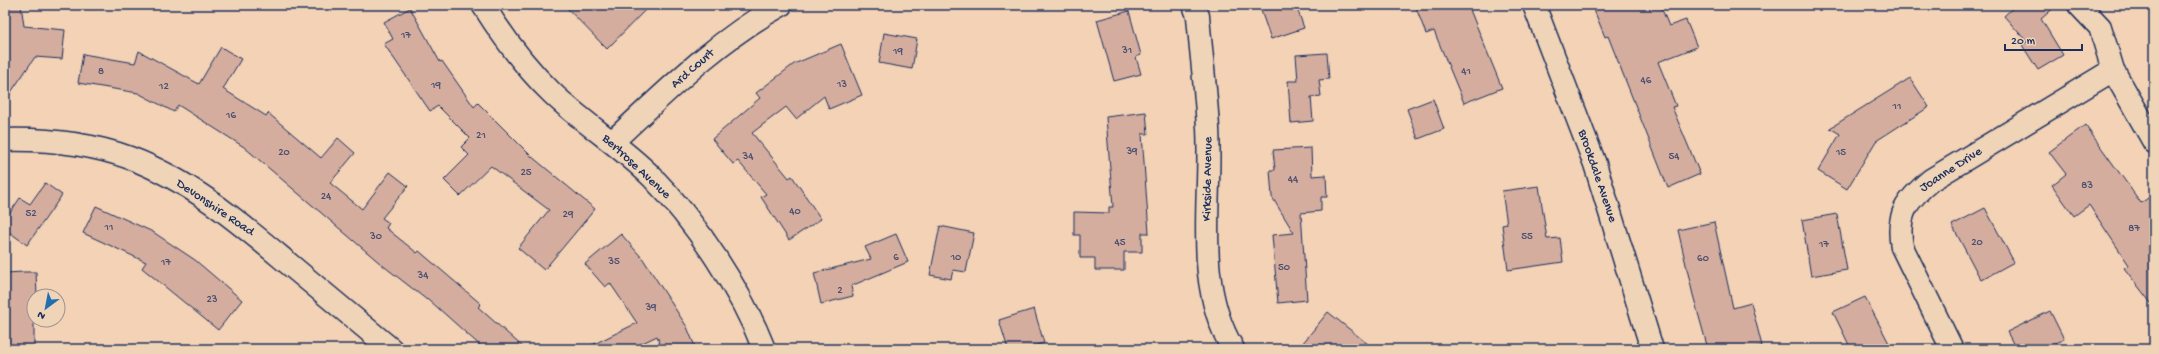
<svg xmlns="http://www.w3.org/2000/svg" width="2159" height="354" font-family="'Gochi Hand',sans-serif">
<rect width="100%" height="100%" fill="#f3d2b5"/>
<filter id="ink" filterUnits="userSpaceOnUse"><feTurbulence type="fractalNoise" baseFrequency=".025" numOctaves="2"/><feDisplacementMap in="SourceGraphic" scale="8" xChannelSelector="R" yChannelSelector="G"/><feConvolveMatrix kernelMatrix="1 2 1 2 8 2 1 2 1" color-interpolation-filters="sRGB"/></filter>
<g filter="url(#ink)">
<path fill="#d4ad9f" stroke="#1b2f5e" d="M5,5h16l3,21 41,4 -3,29 -27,-2 -30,44z
M564,5h86l-43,44z
M1259,5h37l8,23 -33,11z
M1415,5h53l34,83 -38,15 -30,-72 -8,3z
M1592,5h68l9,21 17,-6 11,27 -39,15 18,44 -4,1 28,67 -32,14 -60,-152 -3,1z
M2016,5h41l-16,14 22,36 -25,15 -16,-25 5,-3 -23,-26z
M410,8l30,54 2,-1 32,46 4,-4 53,53 64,53 -51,61 -26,-22 31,-38 -58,-44 -31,30 -16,-16 25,-25 -8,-8 9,-9 -32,-32 -8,5 -46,-67 9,-5 -9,-17z
M1129,11l12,44 -5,2 5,17 -27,7 -17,-61z
M884,33l33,6 -5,30 -33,-6z
M841,44l21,51 -33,14 -5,-13 -28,23 -10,-12 -34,26 37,45 3,-2 29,43 -32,21 -28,-43 5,-3 -28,-33 -5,3 -21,-25 48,-41 -4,-5 38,-29z
M221,47l20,12 -18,30 43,27 2,-3 53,45 17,-20 17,15 -25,30 32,26 28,-37 18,14 -26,32 7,5 -3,5 31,25 2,-2 62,53 -3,3 47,42h-41l-56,-50 -1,1 -46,-36 -137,-117 -66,-42 -4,7 -36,-19 -60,-10 5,-29 52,9 4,-12 60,33z
M1327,53l2,26 -10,1 2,16 -10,1 2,24 -22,2 -3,-42h10l-2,-26z
M1910,78l19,29 -53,34 -29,48 -29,-18 22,-37 -10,-6z
M1433,99l11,30 -26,10 -11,-30z
M1146,112l2,22h-6l7,99h-7v19h-18v18h-29v-12h-15v-23h-6v-23l35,1v-6h4l-7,-90z
M2085,125l56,78 13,-9v113l-30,-39 5,-3 -40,-60 -15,11 -22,-31 14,-11 -17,-22z
M1311,148l1,28 14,-1 1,22h-6v14l-20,2 6,87 -29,3 -6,-68 22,-2 -22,-36 -2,-27h5l-2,-20z
M45,183l17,12 -35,50 -22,-16v-9l15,-22 10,6z
M1539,186l8,53 13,-1 3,24 -55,8 -6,-45 5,-1 -5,-33z
M96,206l57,26 42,28 47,40 -24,30 -76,-62 4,-6 -63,-29z
M1985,208l29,54 -33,18 -29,-55z
M1837,214l10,56 -36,6 -9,-56z
M1714,222l19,86 18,-5 11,43 -11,3h-43l-15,-54 -15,-65z
M940,226l34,7 -8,39 -13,-2 -2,9 -21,-4z
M621,234l22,25 44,68 9,22h-34l-5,-13 -27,13h-46l53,-26 -27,-40 -5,4 -20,-23z
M896,234l12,28 -57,24 2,10 -32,8 -7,-31 57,-14 -6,-12z
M24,272h12l1,24h-3v53h-29v-76z
M1865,297l27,52h-41l-18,-37z
M1034,309l10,34 -21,6h-15l-9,-29z
M2050,311l14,28 -19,10h-29l-9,-17z
M1328,312l46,37h-76z"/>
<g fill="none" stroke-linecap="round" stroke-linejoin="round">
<g stroke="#1b2f5e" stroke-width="25">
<path id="minor" d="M483,5c20,32 42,62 69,88 31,30 69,53 100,84 44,45 89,113 112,172
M1194,5l4,11c3,37 8,75 10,112 4,74 -15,154 25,221
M1534,5l61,159 57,185
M2079,5l21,22 13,43 41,72
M5,140c42,-1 86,4 125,18 60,22 111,66 159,106 34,28 68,57 102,85
M612,142c54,-50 105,-102 169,-137
M1952,349l-50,-102c-6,-33 5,-47 29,-67l182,-110"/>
</g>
<use href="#minor" stroke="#f0d4b7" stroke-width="22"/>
</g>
</g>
<g text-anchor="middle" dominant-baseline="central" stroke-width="3.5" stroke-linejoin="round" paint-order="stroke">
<g font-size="11" fill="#494e6e">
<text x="406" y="36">17</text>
<text x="1127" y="51">31</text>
<text x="898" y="52">19</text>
<text x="101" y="72">8</text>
<text x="1466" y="72">41</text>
<text x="1646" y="81">46</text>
<text x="842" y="85">13</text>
<text x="436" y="86">19</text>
<text x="164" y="87">12</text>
<text x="1897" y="107">11</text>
<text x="231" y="116">16</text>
<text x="481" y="136">21</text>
<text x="1132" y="152">39</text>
<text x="284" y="153">20</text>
<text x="1841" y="153">15</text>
<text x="748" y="157">34</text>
<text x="1674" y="157">54</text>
<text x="526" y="173">25</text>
<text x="1293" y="180">44</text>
<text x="2087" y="186">83</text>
<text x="326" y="197">24</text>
<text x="795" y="212">40</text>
<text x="31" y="214">52</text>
<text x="568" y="215">29</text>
<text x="109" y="228">11</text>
<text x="2134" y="229">87</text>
<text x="376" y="237">30</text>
<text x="1527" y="237">55</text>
<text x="1120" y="243">45</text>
<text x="1977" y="243">20</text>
<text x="1824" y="245">17</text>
<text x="896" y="258">6</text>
<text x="956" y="258">10</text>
<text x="1703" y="259">60</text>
<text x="614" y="262">35</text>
<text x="166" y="263">17</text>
<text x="1284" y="268">50</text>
<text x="423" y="276">34</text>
<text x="840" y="291">2</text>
<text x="212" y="300">23</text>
<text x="651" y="308">39</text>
</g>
<g font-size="13" fill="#1b2f5e" stroke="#f0d4b7">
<text transform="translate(693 69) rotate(-41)">Ard Court</text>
<text transform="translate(636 167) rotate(43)">Bertrose Avenue</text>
<text transform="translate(1951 170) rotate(-33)">Joanne Drive</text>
<text transform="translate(1597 176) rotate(71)">Brookdale Avenue</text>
<text transform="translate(1208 179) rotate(-89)">Kirkside Avenue</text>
<text transform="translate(215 208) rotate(34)">Devonshire Road</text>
</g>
</g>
<rect width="2159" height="354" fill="none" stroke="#f0d4b7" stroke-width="20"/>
<rect x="10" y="10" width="2139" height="334" fill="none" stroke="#1b2f5e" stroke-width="1.5" filter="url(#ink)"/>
<g transform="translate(46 308) rotate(212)"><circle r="19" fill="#f0d4b7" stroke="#9b9293"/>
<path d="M0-3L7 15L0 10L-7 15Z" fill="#1f6fb2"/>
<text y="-6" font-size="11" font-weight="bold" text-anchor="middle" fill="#1b2f5e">N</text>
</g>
<path d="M2005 44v6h77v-6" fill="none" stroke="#1b2f5e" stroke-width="2"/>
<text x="2011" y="44" font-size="12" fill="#1b2f5e" stroke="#f0d4b7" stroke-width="3" paint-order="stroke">20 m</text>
</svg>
